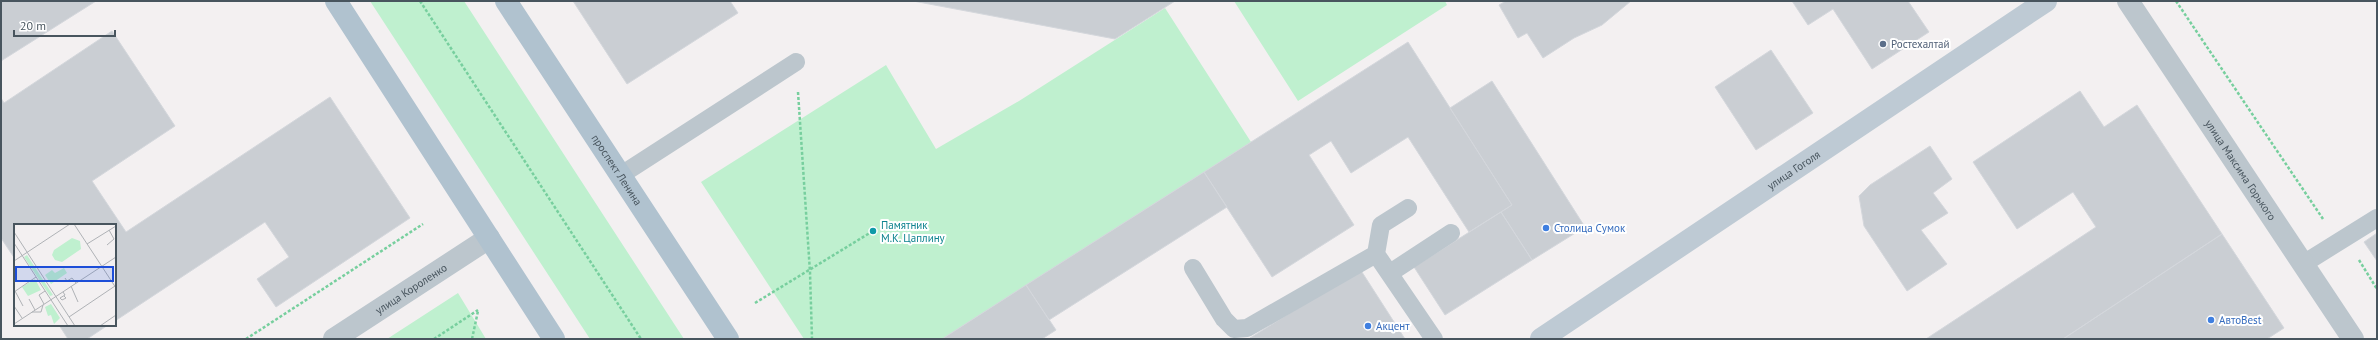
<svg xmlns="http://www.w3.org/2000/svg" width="2378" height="340" font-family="'PT Sans',sans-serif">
<rect width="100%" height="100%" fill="#f3f0f1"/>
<path fill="#bff0cf" d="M370,1h94l220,338h-94z
M1234,1h211l2,4 -149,96z
M1165,8l86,134 -309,197h-138l-103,-157 185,-117 50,84 83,-48z
M458,293l28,46h-99z"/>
<path fill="#caced3" stroke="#d4d7dc" d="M1,1h95l-95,60z
M573,1h157l8,12 -111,71z
M913,1h262l-60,38z
M1506,1h125l-29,24 -28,13 -31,20 -16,-25 -9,5 -19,-33z
M1792,1h116l21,31 -57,37 -39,-60 -25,16z
M112,31l63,95 -83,55 34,51 204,-135 80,121 -134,89 -19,-28 32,-22 -24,-35 -150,99v-96h-100v34l-14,-21v-140l3,5z
M1408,42l104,163 -43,27 -61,-95 -57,36 -20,-32 -22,14 45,70 -82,52 -68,-105z
M1771,50l42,63 -57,37 -41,-63z
M1492,81l93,146 -53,33 -31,-48 11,-7 -62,-97z
M2080,91l24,36 33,-22 85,129 -159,105h-137l170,-112 -23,-35 -56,37 -44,-67z
M1930,146l22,33 -19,14 15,20 -27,17 26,34 -40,27 -43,-65 -5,-30 11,-11z
M1204,172l23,35 -178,113 -23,-35z
M1501,212l31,48 -87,55 -31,-48z
M2377,233v28l-13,-19z
M2222,234l62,94 -17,11h-204z
M1360,269l45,70 -155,-1z
M1026,285l30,45 -14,9h-100z
M59,325h49l-21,14h-19z"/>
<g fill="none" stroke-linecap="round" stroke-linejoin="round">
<path stroke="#77cf9e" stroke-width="2.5" stroke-dasharray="3 2" stroke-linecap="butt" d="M420,1l221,338
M2176,1l147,218
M798,92l12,180 2,67
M2359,260l18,29
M755,303l118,-72
M246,339l177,-115
M434,339l44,-29
M472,339l6,-28"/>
<path stroke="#bcc6cd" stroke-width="18" d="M621,175l175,-113
M1376,254l5,-29 27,-17
M2303,264l74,-46
M1193,268l31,51 10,10 13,-1 129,-74 58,85
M1390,273l61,-40"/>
<g stroke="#bcc6cd" stroke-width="22">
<path id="s1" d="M2128,1l225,338"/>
<path id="s2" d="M334,339l155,-101"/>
</g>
<path stroke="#becad4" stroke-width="22" id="s3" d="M1541,339l505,-338"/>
<g stroke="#b0c2cf" stroke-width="22">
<path d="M336,1l218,338"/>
<path id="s4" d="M506,1l222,338"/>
</g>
</g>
<circle fill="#5c6f8a" stroke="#fff" stroke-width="1.5" cx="1883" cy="44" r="4"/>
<g fill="#3f7fe0" stroke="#fff" stroke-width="1.5">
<circle cx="1546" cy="228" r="4"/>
<circle cx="2211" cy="320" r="4"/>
<circle cx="1368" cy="326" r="4"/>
</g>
<circle fill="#0f9aa8" stroke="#fff" stroke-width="1.5" cx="873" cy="231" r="4"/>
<g text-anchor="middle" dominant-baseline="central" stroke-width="4" stroke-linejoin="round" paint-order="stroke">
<g font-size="11" fill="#4e5e75" stroke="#fff" text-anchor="start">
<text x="1891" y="44">Ростехалтай</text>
</g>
<g font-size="11" fill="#48555e" stroke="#fff">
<text stroke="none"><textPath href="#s4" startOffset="202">проспект Ленина</textPath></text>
<text stroke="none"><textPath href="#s1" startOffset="203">улица Максима Горького</textPath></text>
<text stroke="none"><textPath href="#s3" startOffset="304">улица Гоголя</textPath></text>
<text stroke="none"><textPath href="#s2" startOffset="92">улица Короленко</textPath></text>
</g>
<g font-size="11" fill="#0d838f" stroke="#fff" text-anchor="start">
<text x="881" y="225">Памятник<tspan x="881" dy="13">М.К. Цаплину</tspan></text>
</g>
<g font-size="11" fill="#366cbe" stroke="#fff" text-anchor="start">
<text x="1554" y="228">Столица Сумок</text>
<text x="2219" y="320">АвтоBest</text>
<text x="1376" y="326">Акцент</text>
</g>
</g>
<g transform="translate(14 224)">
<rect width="102" height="102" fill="#f3f0f1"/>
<path d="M58,14l8,3 1,8 -19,13 -7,-2 -3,-5 2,-5zM13,31l26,40 -3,1 -26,-39zM50,44l3,5 -16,11 -6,-9 7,-5 3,3zM21,55l6,11 -13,6 -6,-9zM37,80l9,14 -6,6 -3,-9 -3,1 -3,-9z" fill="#bff0cf"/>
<path fill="none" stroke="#afb2b6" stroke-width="1" d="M60,0l42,64M0,8l61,94M0,19l54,83M73,20l29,-18M93,21l7,-6 -5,-9M0,37l56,-37M51,54l2,3 5,-3 4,5M57,62l7,16M1,67l8,15M0,68l22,-15M49,68l2,3 -5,3 2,2 4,-2 -2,-2M15,75l6,11M30,80l-5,-9 6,-4M0,82l8,12M18,88h9l2,-7M55,93l46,-31M0,100l102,-67M86,102l16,-11"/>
<path fill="#1d4ed8" fill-opacity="0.15" stroke="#1d4ed8" stroke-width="2" d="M2,43h97v14h-97z"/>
<rect width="102" height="102" fill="none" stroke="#48555e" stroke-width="2"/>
</g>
<rect width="2378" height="340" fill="none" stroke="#48555e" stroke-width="4"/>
<path d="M14 30v6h101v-6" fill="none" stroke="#48555e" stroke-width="2"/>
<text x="20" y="30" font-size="12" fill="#48555e" stroke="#ffffff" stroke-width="3" paint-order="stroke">20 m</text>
</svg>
